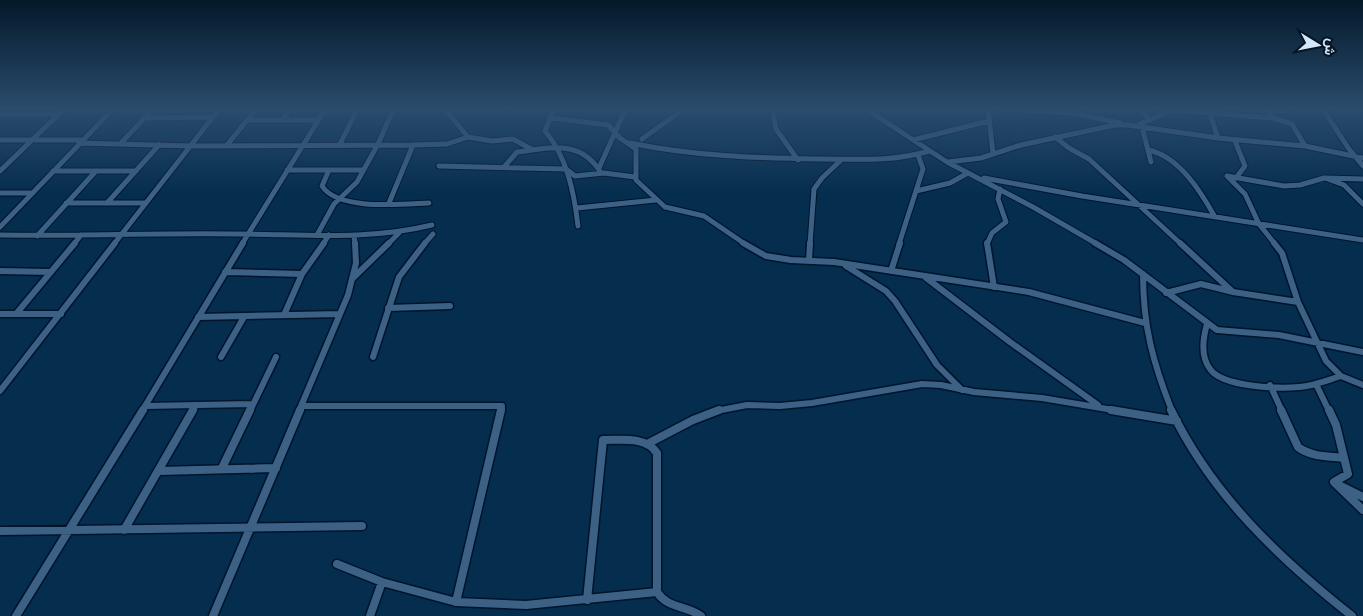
<svg xmlns="http://www.w3.org/2000/svg" width="1363" height="616" font-family="'Noto Serif',Vazirmatn,serif">
<rect width="100%" height="100%" fill="#052d4d"/>
<g fill="none" stroke-linecap="round" stroke-linejoin="round">
<g stroke="#00142c" stroke-width="7">
<path id="street-far2" d="M444,108l24,29 24,4 21,-2 20,11
M554,108l-9,23c22,26 29,61 33,95
M772,108l4,21 22,31
M988,108l84,5 49,10
M988,108l5,46
M1140,108l9,11
M1322,108l27,41 14,17
M1261,110l25,1
M1268,111l5,7 19,6 13,22
M872,113l75,49 86,45 64,37
M0,114h59l6,-6
M144,118l68,-1
M551,118l57,7 12,13 16,11v31l29,27 39,9 41,28
M283,119l8,-11
M247,120h71
M1138,125l34,-15 101,8
M1142,127l9,35
M1055,137l14,11 20,11 92,85
M1218,138l87,8 58,12
M642,139l43,-31
M0,140h82
M913,140l76,-19
M1235,141l10,25 -9,12
M79,143l113,3 221,-1 34,-1 21,-7
M121,143l33,-35
M630,143c63,13 126,15 189,16 38,0 74,3 110,-8
M340,144l18,-36
M227,145l30,-37
M1148,150c31,6 53,42 67,67
M948,162l33,-4 40,-13 94,-20h13l90,13 -10,-30
M439,166l127,3 9,7 29,-3 31,4
M505,166l12,-14c34,-4 64,-13 84,21
M599,168l27,-60
M287,170h76
M329,170l-7,16c16,25 80,18 107,17
M0,171l59,-57
M53,171h83
M1227,176l18,18 14,30 16,20
M1227,176l57,10 16,-1 24,-7 39,1
M984,178l98,18 281,44
M1325,178l19,7 19,19
M916,191l34,-8 18,-10
M0,193h31
M66,203h80
M107,203l52,-58
M389,203l24,-58
M577,208l79,-8
M0,227l114,-119
M0,235c79,1 157,-2 236,-1 66,0 131,7 196,-9
M317,235l17,-31 23,-22 21,-38 16,-36
M354,235l1,9
M37,236l59,-65
M74,244l7,-9
M114,244l106,-136
M242,244l84,-136
M323,244l6,-9
M388,244l11,-11
M424,244l9,-10
M810,244l4,-55 8,-11 19,-18
M899,244l24,-75 -5,-14
M987,244l5,-11 14,-11 -8,-23 2,-10"/>
</g>
<g stroke="#00142c" stroke-width="9">
<path id="street-far1" d="M743,243l23,13 25,4 43,2 195,30 116,31
M987,243l7,44
M1095,243l29,17 93,70 62,5 84,17
M1180,243l53,49
M1274,243l8,10 16,49 28,59 15,15 22,9
M809,261l1,-18
M846,266l40,25 9,10 42,64 25,25
M0,271l51,1
M891,271l9,-28
M225,272l77,2
M1143,274c0,52 10,89 29,137
M925,277l85,65 88,63
M353,278l36,-35
M1166,293l35,-9 32,8 65,10
M388,308l62,-2
M0,314h61
M16,314l59,-71
M284,315l18,-41 22,-31
M198,317l142,-3
M1207,324c-4,14 -7,32 3,45 12,18 69,20 89,18 15,-1 29,-7 42,-11
M221,357l23,-40
M373,357l26,-80 26,-34
M1316,384l13,27
M1270,385l12,26
M0,391l115,-148
M145,406l107,-2
M302,406h200l-1,5
M142,411l101,-168
M193,411l3,-6
M250,411l26,-54
M299,411l49,-116 8,-32 -1,-20
M716,411l31,-6 33,1 32,-3 110,-19 19,1 33,7 68,6 77,13"/>
</g>
<g stroke="#00142c" stroke-width="11">
<path id="street" d="M1111,410l66,11
M1171,410c41,85 108,148 181,206
M1281,410l17,37c13,10 30,9 46,11
M1329,410l7,15 12,49 -14,8 29,28
M649,443l44,-23 26,-10
M222,468l28,-58
M159,471l117,-3
M1341,486l22,11
M124,530l69,-120
M0,531l362,-5
M337,564l45,18 74,20 70,3 131,-13
M587,600l16,-160c18,0 43,-4 54,13v139c11,17 29,13 44,24
M456,602l45,-192
M16,616l127,-206
M213,616l87,-206
M370,616l12,-34"/>
</g>
<use href="#street-far2" stroke="#3c6185" stroke-width="5"/>
<use href="#street-far1" stroke="#3c6185" stroke-width="6"/>
<use href="#street" stroke="#3c6185" stroke-width="8"/>
</g>
<linearGradient id="sky" x2="0" y2="1"><stop stop-color="#03192a"/><stop offset="0.56" stop-color="#2a4c6d"/><stop offset="1" stop-color="#2a4c6d" stop-opacity="0"/></linearGradient>
<rect width="1363" height="194" fill="url(#sky)"/>
<g transform="translate(1318 45) rotate(100)" stroke="#061523" stroke-width="4" paint-order="stroke">
<path d="M0-4L9 19L0 12L-9 19Z" fill="#d2e7fb"/>
<text y="-8" font-size="14" font-weight="bold" text-anchor="middle" fill="#d2e7fb">ش</text>
</g>
</svg>
